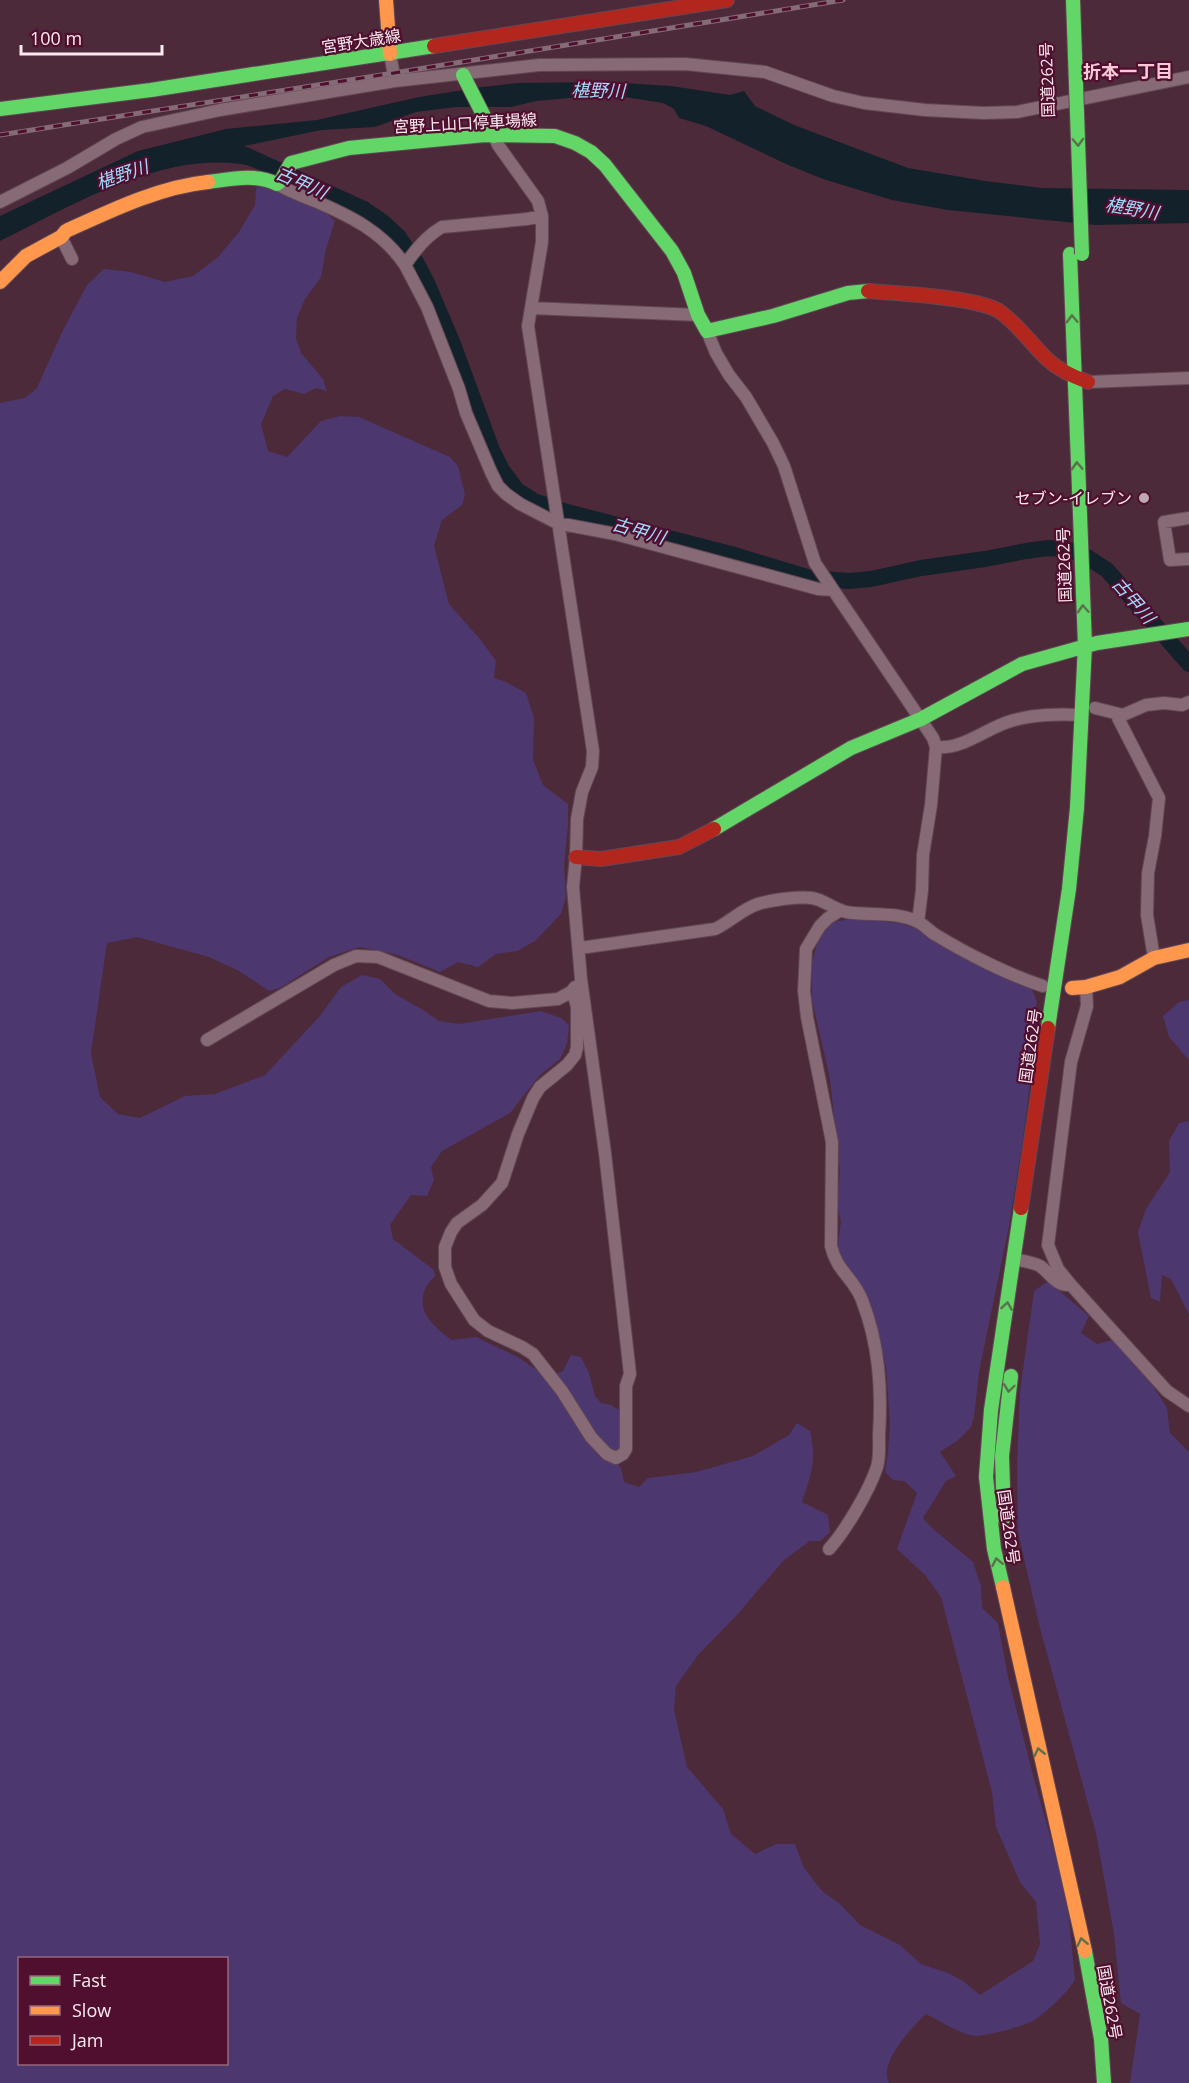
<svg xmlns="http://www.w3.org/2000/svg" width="1189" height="2083" font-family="'Open Sans','Noto Sans JP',sans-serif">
<rect width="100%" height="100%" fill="#4d2a3a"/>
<path fill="#4c376e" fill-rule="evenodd" d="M265,185l60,27 10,9 -9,28 -5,28 -16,22 -8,19 -1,20 5,15 22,26 4,12 -11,-3 -12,6 -19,-5 -12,7 -12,28 7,27 19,6 34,-36 19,-5 19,1 91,40 8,9 7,28 -3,11 -20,15 -8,26 15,58 31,35 16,22 -2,17 12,4 20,11 8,25 -1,42 10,25 25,19v21l-4,41 2,31 -5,17 -26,27 -18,10 -21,3 -18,13 -20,-5 -18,10 -42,-17 -38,-8 -31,10 -49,31 -11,3 -30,-20 -30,-14 -72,-20 -30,6 -16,110 9,44 18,17 22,4 45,-22 30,-2 50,-19 54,-58 22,-30 21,-12 18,4 15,15 28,16 16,11 20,3 82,-13 20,7 8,7 -2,19 -7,15 -20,16 -30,38 -68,38 -11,16 3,13 -7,16 -16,-1 -21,30 3,14 41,31 1,6c-4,4 -10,11 -11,16 -7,22 13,37 28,48l24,-3 42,20 29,20 16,-6 8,-16 10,2 8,16 6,23 6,7 10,2 8,5 3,34 -4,20 3,4 3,14 15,5 9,-9 48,-6 57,-16 36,-21 8,-12 13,8c7,29 1,44 -8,71l26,13 2,17 -10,9h-10l-26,19 -48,56 -38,39 -22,31 -2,24 13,57 36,42 8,25 24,20 21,-10h19l9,24 18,23 18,13 20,21 40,20 21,19 27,9 15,8 17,14 53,-34 7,-17 -4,-42 -16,-20 -24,-55 -4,-35 -51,-195 -16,-22 -28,-26 20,-56 -13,-12 -11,-1 -8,-8 3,-19 2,-30 -4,-56 -5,-24 -10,-26 -30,-52 -4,-15 4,-29 -4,-16 3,-34 -10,-92 -18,-79v-37l6,-23 14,-18 26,-4 45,6 20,7 51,31 58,27 5,13 -7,28 4,21 -11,87 -14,88 -30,146 -5,45 -3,10 -14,14 -17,11 16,24 -10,5 -23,37 9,10 41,34 8,24 1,22 16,15 10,54 25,98 34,122 8,83c-7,12 -31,35 -44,42 -10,5 -42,13 -54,14 -14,0 -37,-15 -51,-22 -14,13 -48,49 -37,69h-889v-1680l25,-5 12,-10 26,-58 24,-45 17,-16 27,3 34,10 28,-6 25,-19 21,-25 16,-27 1,-17zM20,1958h206v106h-206z
M1189,1000v60l-20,-23 -6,-21 16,-14z
M1189,1121v193l-18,-35 -9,-4 -2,27 -9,-4 -13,-66 8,-23 24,-37 -1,-31 10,-18z
M1048,1281l41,35 -8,17 16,11 16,-4 37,41 17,27 3,25 19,19v631h-59l10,-69 -19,-11 -7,-69 -18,-101 -56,-205 -22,-96 -1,-65 3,-76 14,-100z"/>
<path fill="#13212b" d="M606,82l65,4 59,9 14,-4 11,15 39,19 114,43 77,13 57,7 147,2v33l-93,2 -148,-15 -56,-10 -69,-21 -37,-15 -80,-38 -27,-8 -5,-9 -11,-6 -45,-7 -49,2 -33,3 -25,6h-55l-40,5 -41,15 -54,3 -77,16 1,7 16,8 5,9c-88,-29 -189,33 -266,71v-25l138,-65 88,-22 91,-9 102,-23 63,-10 36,-4z"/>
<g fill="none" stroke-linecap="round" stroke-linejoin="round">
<path stroke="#13212b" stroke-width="16" d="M243,154l121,55 19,13 15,14 18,26 11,21 26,61 39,106 10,20 15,20 17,11 33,11 164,42 79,24 39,3 22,-2 50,-11 64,-9 41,-8 22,-3 18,1 21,8 20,13 82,94"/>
<g stroke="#614753" stroke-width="14">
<path id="street" d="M390,54l5,27 144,-16 146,-1 80,8 68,24 31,7 61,7 59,3 33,-1 172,-35
M494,136l4,9 40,56 4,15v26l-14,84 65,425 -1,16 -10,25 -5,27 -1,38 -3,30 8,92 24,174 25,221 -4,12v63l-3,5 -7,4 -9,-4 -16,-17 -29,-46 -29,-37 -11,-7 -34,-16 -14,-11 -23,-36 -6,-17v-20l6,-15 6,-9 25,-18 20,-22 16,-49 15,-36 7,-11 27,-22 8,-10 2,-8v-40l-2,-8 -4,-7
M277,184c11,7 25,12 38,17 35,15 68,31 90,64 10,-15 21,-29 37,-38l85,-8 15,-3
M0,202l67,-34 49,-29 26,-12 78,-17 175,-29
M61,237l11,22
M405,265l22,42 32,82 7,24 25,59 7,14 8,8 14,10 37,19 58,11 203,55 15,1
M531,308l167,7
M707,331l9,22 13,22 17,22 27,46 11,23 31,97 118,175 3,9 -5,58 -8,50 -1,35 -4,32
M1088,382l101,-4
M1189,518l-25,4 6,38 19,-1
M1095,708l28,7 23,-10 18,-2 18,2 7,-3
M1116,714l43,84 -4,38 -7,37 -1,42 7,43
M936,747c27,3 50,-19 75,-26 23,-7 47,-7 71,-6
M580,948l135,-19c15,-7 27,-20 43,-25 13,-4 41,-8 54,-6 12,2 22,11 34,14 23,4 51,-1 72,10 7,3 12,10 18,13 31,19 73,40 107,51
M1086,987l1,19 -16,56 -23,183 10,24 13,16 96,106 22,15
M207,1040l127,-75 22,-9 22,1 111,44 23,2 46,-4 13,-7 4,-5
M1015,1259c8,2 18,3 25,7 10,7 16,20 29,19
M829,1549c17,-19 40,-58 48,-82 3,-10 2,-22 2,-32 3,-47 0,-91 -17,-135 -9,-23 -25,-28 -31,-54l1,-104 -25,-125 -3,-26 2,-42 14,-23 8,-8 13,-8"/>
</g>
<g stroke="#614753" stroke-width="16">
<path id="fast" d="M463,75l31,61
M0,109l151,-19 283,-44
M208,182c23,-3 47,-9 69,2l4,-3 10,-18 58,-15 136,-13 70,1 20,7 16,9 14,13 67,86 12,22 14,42 9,16 66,-15 75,-23 20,-2
M714,829l137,-81 70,-29 101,-55 75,-21 92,-14
M1048,1028l21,-139 8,-81 8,-163 -15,-391
M1004,1518l-2,-62 9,-80
M1003,1587l-9,-38 -8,-72 5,-67 30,-202
M1085,1951l16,88 3,44"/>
</g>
<g stroke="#614753" stroke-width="16">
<path id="slow" d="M386,0l4,54
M0,282l26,-26 35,-19 5,-6c44,-20 93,-44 142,-49
M1072,988l14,-1 34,-10 34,-19 35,-8
M1003,1587l82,364"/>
</g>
<g stroke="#614753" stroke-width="16">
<path id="jam" d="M434,46l293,-46
M868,291c28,2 109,6 131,20 19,13 33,34 49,49 11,10 26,17 40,22
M576,857l25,2 78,-12 35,-18
M1021,1208l27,-180"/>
</g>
<use href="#street" stroke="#866a76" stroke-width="12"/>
<use href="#fast" stroke="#63d668" stroke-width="14"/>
<use href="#slow" stroke="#ff974d" stroke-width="14"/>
<use href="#jam" stroke="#b3261e" stroke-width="14"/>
<g stroke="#846b76" stroke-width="5">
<path id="rail" d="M0,135l394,-62 449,-73"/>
</g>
<use href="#rail" stroke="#500f2f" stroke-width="3" stroke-dasharray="9" stroke-linecap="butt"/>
<g stroke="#614753" stroke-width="16" stroke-linecap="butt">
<path id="fast-bridge" d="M1073,0l9,254"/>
</g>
<use href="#fast-bridge" stroke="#63d668" stroke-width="14"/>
</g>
<defs><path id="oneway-chevron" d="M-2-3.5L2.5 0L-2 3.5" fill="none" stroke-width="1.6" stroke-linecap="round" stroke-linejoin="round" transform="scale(1.5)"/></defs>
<g stroke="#5a724c">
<use href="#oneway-chevron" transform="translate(1078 142) rotate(88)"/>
<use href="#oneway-chevron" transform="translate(1072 319) rotate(-92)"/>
<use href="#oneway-chevron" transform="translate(1077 466) rotate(-92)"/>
<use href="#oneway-chevron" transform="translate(1083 609) rotate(-93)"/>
<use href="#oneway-chevron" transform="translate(1007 1306) rotate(-81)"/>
<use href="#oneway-chevron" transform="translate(1009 1388) rotate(98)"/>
<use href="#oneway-chevron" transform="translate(997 1562) rotate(-101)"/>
<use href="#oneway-chevron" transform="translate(1039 1752) rotate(-103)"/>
<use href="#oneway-chevron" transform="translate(1082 1942) rotate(-102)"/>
</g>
<circle fill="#bfa7b1" stroke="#500f2f" stroke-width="2" cx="1144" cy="498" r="6"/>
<g text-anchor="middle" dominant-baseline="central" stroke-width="4.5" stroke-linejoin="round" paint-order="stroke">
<g font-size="16" fill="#fdebf1" stroke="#500f2f">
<text transform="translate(361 41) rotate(-9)">宮野大歳線</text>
<text transform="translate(1047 80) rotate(-92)">国道262号</text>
<text transform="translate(465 123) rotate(-3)">宮野上山口停車場線</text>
<text transform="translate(1064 565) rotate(-92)">国道262号</text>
<text transform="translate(1030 1046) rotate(-82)">国道262号</text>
<text transform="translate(1009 1527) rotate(82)">国道262号</text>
<text transform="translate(1110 2002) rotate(80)">国道262号</text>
</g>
<g font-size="16" fill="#fdebf1" stroke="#500f2f" text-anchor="end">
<text x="1132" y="498">セブン-イレブン</text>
</g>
<g font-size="18" font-weight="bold" fill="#f9c8d9" stroke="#500f2f">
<text x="1128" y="71">折本一丁目</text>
</g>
<g font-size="18" font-style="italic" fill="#a0d9fc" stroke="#500f2f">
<text transform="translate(598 90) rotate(1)">椹野川</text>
<text transform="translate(122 174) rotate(-19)">椹野川</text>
<text transform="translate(302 182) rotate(24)">古甲川</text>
<text transform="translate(1132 208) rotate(10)">椹野川</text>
<text transform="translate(639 530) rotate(16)">古甲川</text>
<text transform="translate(1134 600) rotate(49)">古甲川</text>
</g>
</g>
<rect x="18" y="1957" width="210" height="108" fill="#500f2f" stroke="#95677d" stroke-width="1.5"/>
<rect x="30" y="1976" width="30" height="9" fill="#63d668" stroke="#95677d" stroke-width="1.5"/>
<text x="72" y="1987" font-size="18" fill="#fdebf1">Fast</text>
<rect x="30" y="2006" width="30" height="9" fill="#ff974d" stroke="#95677d" stroke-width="1.5"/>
<text x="72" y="2017" font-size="18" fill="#fdebf1">Slow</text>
<rect x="30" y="2036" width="30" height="9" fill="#b3261e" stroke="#95677d" stroke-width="1.5"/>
<text x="72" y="2047" font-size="18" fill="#fdebf1">Jam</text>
<path d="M21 45v9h141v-9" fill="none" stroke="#fdebf1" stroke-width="3"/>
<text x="30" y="45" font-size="18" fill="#fdebf1" stroke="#500f2f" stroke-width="4.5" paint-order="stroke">100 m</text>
</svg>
